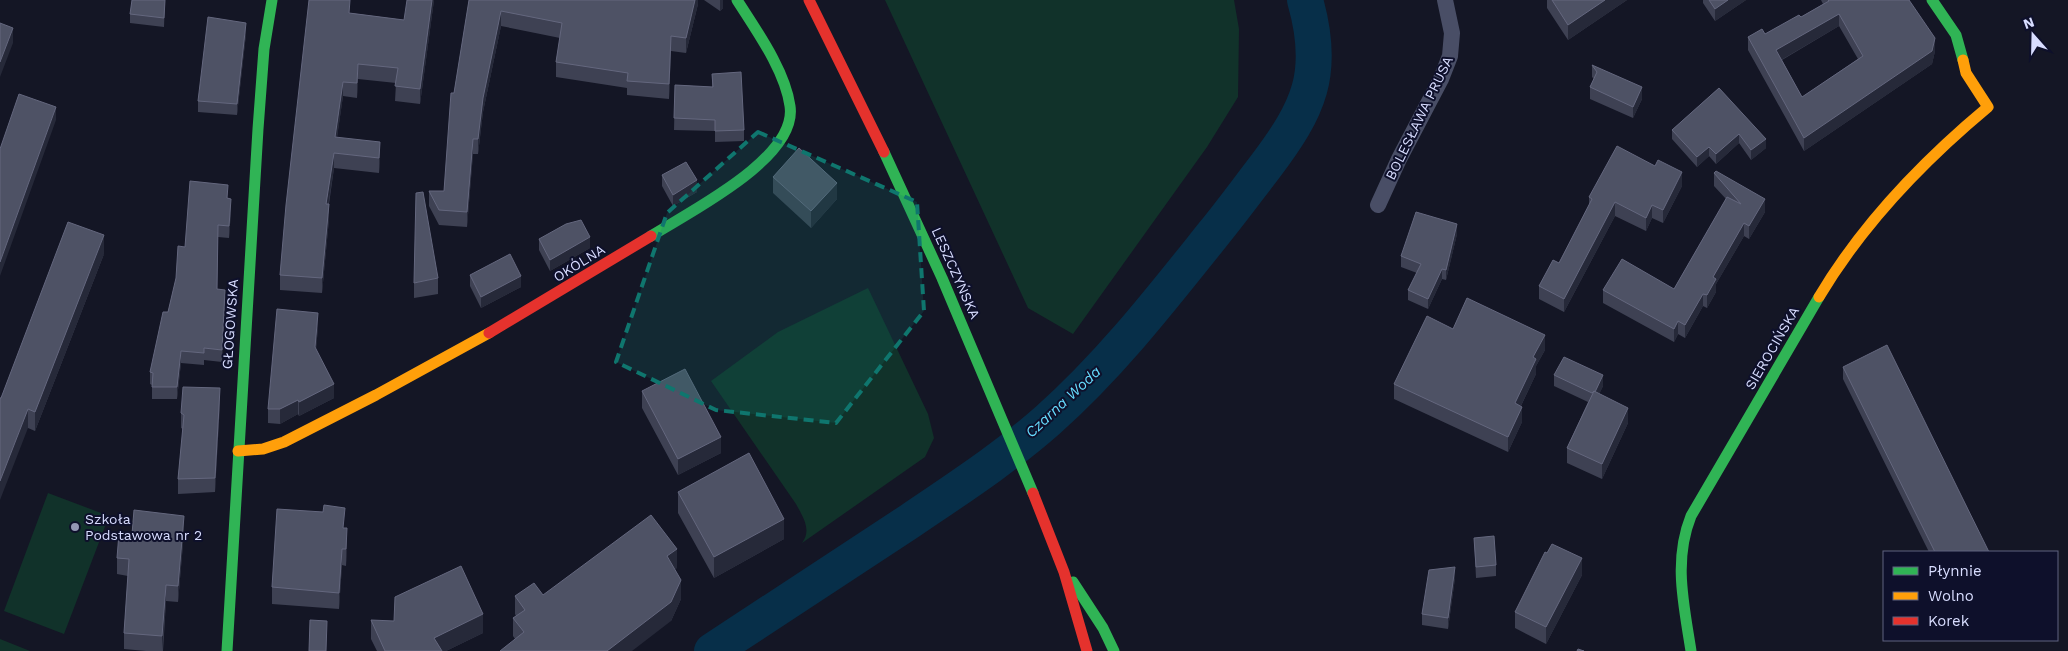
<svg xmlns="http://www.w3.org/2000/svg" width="2068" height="651" font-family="'Work Sans',sans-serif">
<rect width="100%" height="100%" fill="#141625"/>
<path fill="#11322a" d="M885,0h349l5,29 -1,68 -31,50 -134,187 -45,-26z
M868,288l60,126 6,24 -9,19 -123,86c10,-13 1,-26 -6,-39l-85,-123 67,-49z
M48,493l61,23 -45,118 -60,-23z
M0,639l30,12h-30z"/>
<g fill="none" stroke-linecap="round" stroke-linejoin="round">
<path stroke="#072f49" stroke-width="36" d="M712,651c66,-43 132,-86 198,-130 47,-32 95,-63 138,-101 63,-56 114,-122 166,-187 18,-22 34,-44 51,-66 44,-58 61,-94 40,-167"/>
<path stroke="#494e66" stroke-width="16" d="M1378,205l21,-46 42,-80 9,-23 2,-23 -7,-33"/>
<path stroke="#30b455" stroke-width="11" d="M1932,0l24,35 7,25
M884,152l58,126 91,215
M651,236c38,-24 147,-78 139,-130 -5,-36 -34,-76 -53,-106
M1073,582l30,46 11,23
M227,651l31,-522 6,-80 8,-49
M1691,651c-7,-46 -18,-90 0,-135l128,-219"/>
<path stroke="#ff9f0a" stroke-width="11" d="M1819,297c44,-74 103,-135 169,-190l-22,-34 -3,-13
M238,451l25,-2 21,-7 92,-47 113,-62"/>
<path stroke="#e5322d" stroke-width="11" d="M809,0l75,152
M489,333l162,-97
M1033,493l31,79 23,79"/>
</g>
<path fill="#3e4153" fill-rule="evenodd" d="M132,0h33l-1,27 -34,-4v-9z
M434,0l-14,104 -25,-3 1,-18 -38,-4 -1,19 -14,-2 -6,41 43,20 -1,16 -45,-5 -5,36v15l-7,74 -42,-3v-15l71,-262 53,7z
M469,0h229v4l-12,49 -15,-2 -2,48 -42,-4v-7l-71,-11v-15l4,-24 -59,-12 -18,86 -5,42h-5l-6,73 -28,-2 -10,-19v-15h15l10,-98z
M704,0h19v8l-3,3z
M1547,0h80l-59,40 -21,-32z
M1703,0h43l-31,21 -12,-18z
M1821,0h88l26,51 -3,13 -128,87 -56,-101v-13l17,-3 36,-17 22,-13zM1839,26l19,33 -56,38 -20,-37z
M246,34l-9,81 -39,-3v-11z
M1592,65l50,34 -9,19 -43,-19v-12l4,-8 -2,-2z
M712,74l32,56v11l-29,1v-11l-41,-1 1,-45 37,2z
M1719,88l47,60 -15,12 -12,-17 -23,21 -7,-8 -12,11 -25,-28v-9z
M1714,173l51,39 -16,27 -5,-3 -28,48v8l-9,16 -4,-2 -18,32 -7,-4 -4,8 -71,-39v-13l71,-1 52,-90 -12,-13z
M662,175l35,17 -24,14 -11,-20z
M773,177l64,22 -26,29 -38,-35z
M1682,186l-19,37 -11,-5 -6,13 -31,-15 -51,96 -25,-13v-13l20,-23 30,-58v-8z
M228,198l3,13 -2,27 -11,-1 -1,52 8,13 -3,60 -18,-2v5l-23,-2 -4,36h-25v-14l-2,-1v-12l18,-60 17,-65z
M1457,234l-11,46 -4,-1 -14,30 -20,-9v-10l9,-17 -16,-6v-11z
M539,239l51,9 -40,23 -11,-21z
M104,254l-69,177 -7,-3 -27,-30z
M470,275l51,12 -40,21 -11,-22z
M438,278v16l-24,4v-15z
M318,327l-2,22 18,49 -35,18 -1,-2 -18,10 -12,-1v-14z
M1453,329l92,21 -9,16v8l-15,32 1,16 -14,30 -114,-53v-15z
M1843,367l146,185h-60l-86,-173z
M1554,375l49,11 -4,8 29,29 -26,56 -35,-16v-15l21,-46 -34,-16z
M642,391l79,62 -43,22 -36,-67z
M220,403l-5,89 -37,2v-15l5,-50 -2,-1v-15z
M678,492l106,47 -70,39 -36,-65z
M344,528l3,17 -1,21 -4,-1 -3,44 -67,-5v-17z
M184,532l-6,70 -12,-1 -3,50h-17l-22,-2v-16l4,-57 -11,-2v-16l15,-24z
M1474,538l22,27v11l-20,2z
M1547,553l35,22 -36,69 -31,-16v-16z
M677,568l-2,1 6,30 -10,22 -156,18 -2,-3v-18l3,-2 -1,-2v-18l28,-1z
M1455,578l-7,51 -26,-4v-11z
M371,620l112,13 -37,18h-69l-6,-12z"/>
<path fill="#262939" d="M432,0h2l-14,104v-15z
M695,0h3v4l-12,49v-15z
M720,0h3v8l-3,3z
M1605,0h22l-59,40v-15z
M1728,0h18l-31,21v-12z
M501,11v15l-18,86 -5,42v-15l5,-41z
M1839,14v12l-63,37v-13z
M246,23v11l-9,81v-11z
M13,28v15l-13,34v-15z
M671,36v15l-2,48v-15z
M1935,38v13l-3,13 -128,87v-13z
M358,64v15l-1,19v-15z
M343,82v14l-8,56v-15z
M1642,87v12l-9,19v-11z
M56,107v13l-56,156v-14z
M1739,134v9l-23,21v-10z
M473,139v15l-6,73v-15z
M1766,139v9l-15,12v-10z
M380,142v15l-1,16v-15z
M1709,147v9l-12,11v-10z
M334,153v15l-8,51v-15z
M1682,172v14l-19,37v-13z
M697,180v12l-24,14v-11z
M837,183v16l-26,29v-17z
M231,199v12l-2,27v-12z
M1765,199v13l-16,27v-13z
M1615,202v14l-51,96v-13z
M329,204v15l-7,74v-15z
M1652,205v13l-6,13v-13z
M1744,223v13l-28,48v8l-9,16v-13l6,-18z
M1457,224v10l-11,46v-10z
M104,235v19l-69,177v-19z
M590,237v11l-40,23v-11z
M1442,269v10l-14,30v-10z
M521,276v11l-40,21v-11z
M225,290v12l-3,60v-12z
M1703,294v12l-18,32v-13z
M318,313v14l-3,35v-15z
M1678,321v13l-4,8v-13z
M1545,335v15l-9,16v8l-21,44v-15l18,-46z
M181,351v12l-4,36v-12z
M1603,375v11l-9,19v-11z
M334,384v14l-35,18v-14z
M220,388v15l-5,89v-14z
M298,400v14l-18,10v-15z
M1522,407v15l-14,30v-15z
M1628,408v15l-26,56v-15z
M28,409v19l-28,72v-19z
M721,437v16l-43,22v-16z
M184,516v16l-6,70v-16z
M784,519v20l-70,39v-21z
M347,528v17l-1,21v-17z
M342,549v16l-3,44v-16z
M677,549v19l-10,7v-19z
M1582,558v17l-36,69v-17z
M1455,567v11l-7,51v-11z
M681,580v19l-10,22 -39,30h-25z
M166,585v16l-4,50v-15z
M483,614v19l-37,18h-12v-13z"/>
<path fill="#4e5265" stroke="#64677e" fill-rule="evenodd" d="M132,0h33l-1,18 -34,-4z
M309,0h41l-1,13 55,7 3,-20h25l-12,89 -25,-3 3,-18 -40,-4 -1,19 -14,-1 -8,55 45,5 -1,16 -45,-5 -8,51h3l-7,74 -42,-3 6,-70z
M469,0h226l-9,38 -15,-2 -2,48 -42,-3 1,-8 -72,-11 6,-39 -61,-12 -18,87 -5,41h-5l-6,73 -28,-2 -10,-19h15l7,-98h3z
M1552,0h53l-37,25z
M1709,0h19l-13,9z
M1828,0h81l26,38 -3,13 -128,87 -56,-101 14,-8 3,5 34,-19 2,2 28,-16zM1839,14l24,42 -61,41 -26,-47z
M208,17l38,6 -9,81 -39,-3z
M0,23l13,5 -13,34z
M1592,65l50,22 -9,20 -43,-20 7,-15z
M741,72l3,58 -29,1v-11l-41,-2 1,-33 38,2 -1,-13z
M1719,88l47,51 -15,11 -12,-16 -23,20 -7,-7 -12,10 -25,-27z
M19,94l37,13 -56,155v-113z
M1617,146l38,20 3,-6 24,12 -19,38 -11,-5 -6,13 -31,-16 -51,97 -25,-13 14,-26 6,3 33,-64 -3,-2z
M799,148l38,35 -26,28 -38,-34z
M686,162l11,18 -24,15 -11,-20z
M1716,171l49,28 -16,27 -5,-3 -31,54 3,2 -9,16 -4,-1 -18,31 -7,-4 -4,8 -71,-39 19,-31 52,30 53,-92 14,7 -27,-31z
M190,181l38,4 -1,13 4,1 -2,27 -11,-1 -1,64 8,1 -3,60 -18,-2v5l-23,-2 -4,36h-25l1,-14 -3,-1 13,-60h5l8,-34 2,-32 7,1z
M423,192l15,86 -24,5 2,-90z
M1416,212l41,12 -11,46 -4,-1 -14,30 -20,-9 13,-26 -20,-8z
M581,220l9,17 -40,23 -11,-21 27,-15z
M68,222l36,13 -69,177 -7,-3 -28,72v-83h1z
M510,254l11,22 -40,21 -11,-22z
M1467,298l78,37 -12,22 3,2 -21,44 7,4 -14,30 -114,-53 33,-68 26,13z
M277,309l41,4 -3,34 19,37 -35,18 -1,-2 -18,9h-12z
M1887,345l102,207h-54l-92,-185z
M1564,357l39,18 -8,17 -1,-1 -2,2 -38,-18z
M685,369l36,68 -43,22 -36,-68z
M183,387l37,1 -5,90 -37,1 6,-64 -3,-2z
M1594,391l34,17 -26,56 -35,-16z
M749,453l35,66 -70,38 -36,-65z
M324,505l21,3 -2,20h4l-1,21h-4l-3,44 -67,-6 5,-78 46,3z
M134,510l50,6 -6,70 -12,-1 -4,51 -38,-3 5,-74 -12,-1 2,-25 13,1z
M651,515l26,34 -10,7 14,24 -10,22 -64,49h-107l24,-19 -11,-14 12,-8 -10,-14 19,-13 9,12z
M1494,536l2,29 -20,2 -2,-29z
M1552,544l30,14 -36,69 -31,-15 30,-60 2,1z
M461,566l22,48 -49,24 8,13h-57l-14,-31 23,1 1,-24z
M1455,567l-7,51 -26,-4 7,-44z
M310,620l17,1 -1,30h-17z
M1578,649l6,2h-7z"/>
<path fill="#0f766e" fill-opacity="0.2" stroke="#0f766e" stroke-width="4" stroke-dasharray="10 6" stroke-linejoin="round" d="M758,132l159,70 7,109 -88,112 -120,-13 -100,-48 51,-149z"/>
<circle fill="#9397b3" stroke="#0e102b" stroke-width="2" cx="75" cy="527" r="5"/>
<g text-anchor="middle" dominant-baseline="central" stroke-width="4" stroke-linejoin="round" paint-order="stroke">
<g font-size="14" fill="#d8ddff" stroke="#0e102b">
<text transform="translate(1419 118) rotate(-64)">BOLESŁAWA PRUSA</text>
<text transform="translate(579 263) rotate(-32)">OKÓLNA</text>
<text transform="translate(956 273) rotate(66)">LESZCZYŃSKA</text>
<text transform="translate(230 324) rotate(-86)">GŁOGOWSKA</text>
<text transform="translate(1772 348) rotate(-60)">SIEROCIŃSKA</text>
</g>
<g font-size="14" fill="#d8ddff" stroke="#0e102b" text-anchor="start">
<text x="85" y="519">Szkoła<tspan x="85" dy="16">Podstawowa nr 2</tspan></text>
</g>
<g font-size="15" font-style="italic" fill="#6df" stroke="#0e102b">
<text transform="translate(1063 402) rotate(-43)">Czarna Woda</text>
</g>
</g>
<rect x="1883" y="551" width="175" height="90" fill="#0e102b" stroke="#5f6280"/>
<rect x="1893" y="567" width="25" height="8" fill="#30b455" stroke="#5f6280"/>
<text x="1928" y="576" font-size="15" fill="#d8ddff">Płynnie</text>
<rect x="1893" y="592" width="25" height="8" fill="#ff9f0a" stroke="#5f6280"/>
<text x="1928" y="601" font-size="15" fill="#d8ddff">Wolno</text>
<rect x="1893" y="617" width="25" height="8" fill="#e5322d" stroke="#5f6280"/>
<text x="1928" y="626" font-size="15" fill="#d8ddff">Korek</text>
<g transform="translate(2033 35) rotate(340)" stroke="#0e102b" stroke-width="4" paint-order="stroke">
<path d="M0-4L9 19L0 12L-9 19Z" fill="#d8ddff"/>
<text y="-8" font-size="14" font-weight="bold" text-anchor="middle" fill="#d8ddff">N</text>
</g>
</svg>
